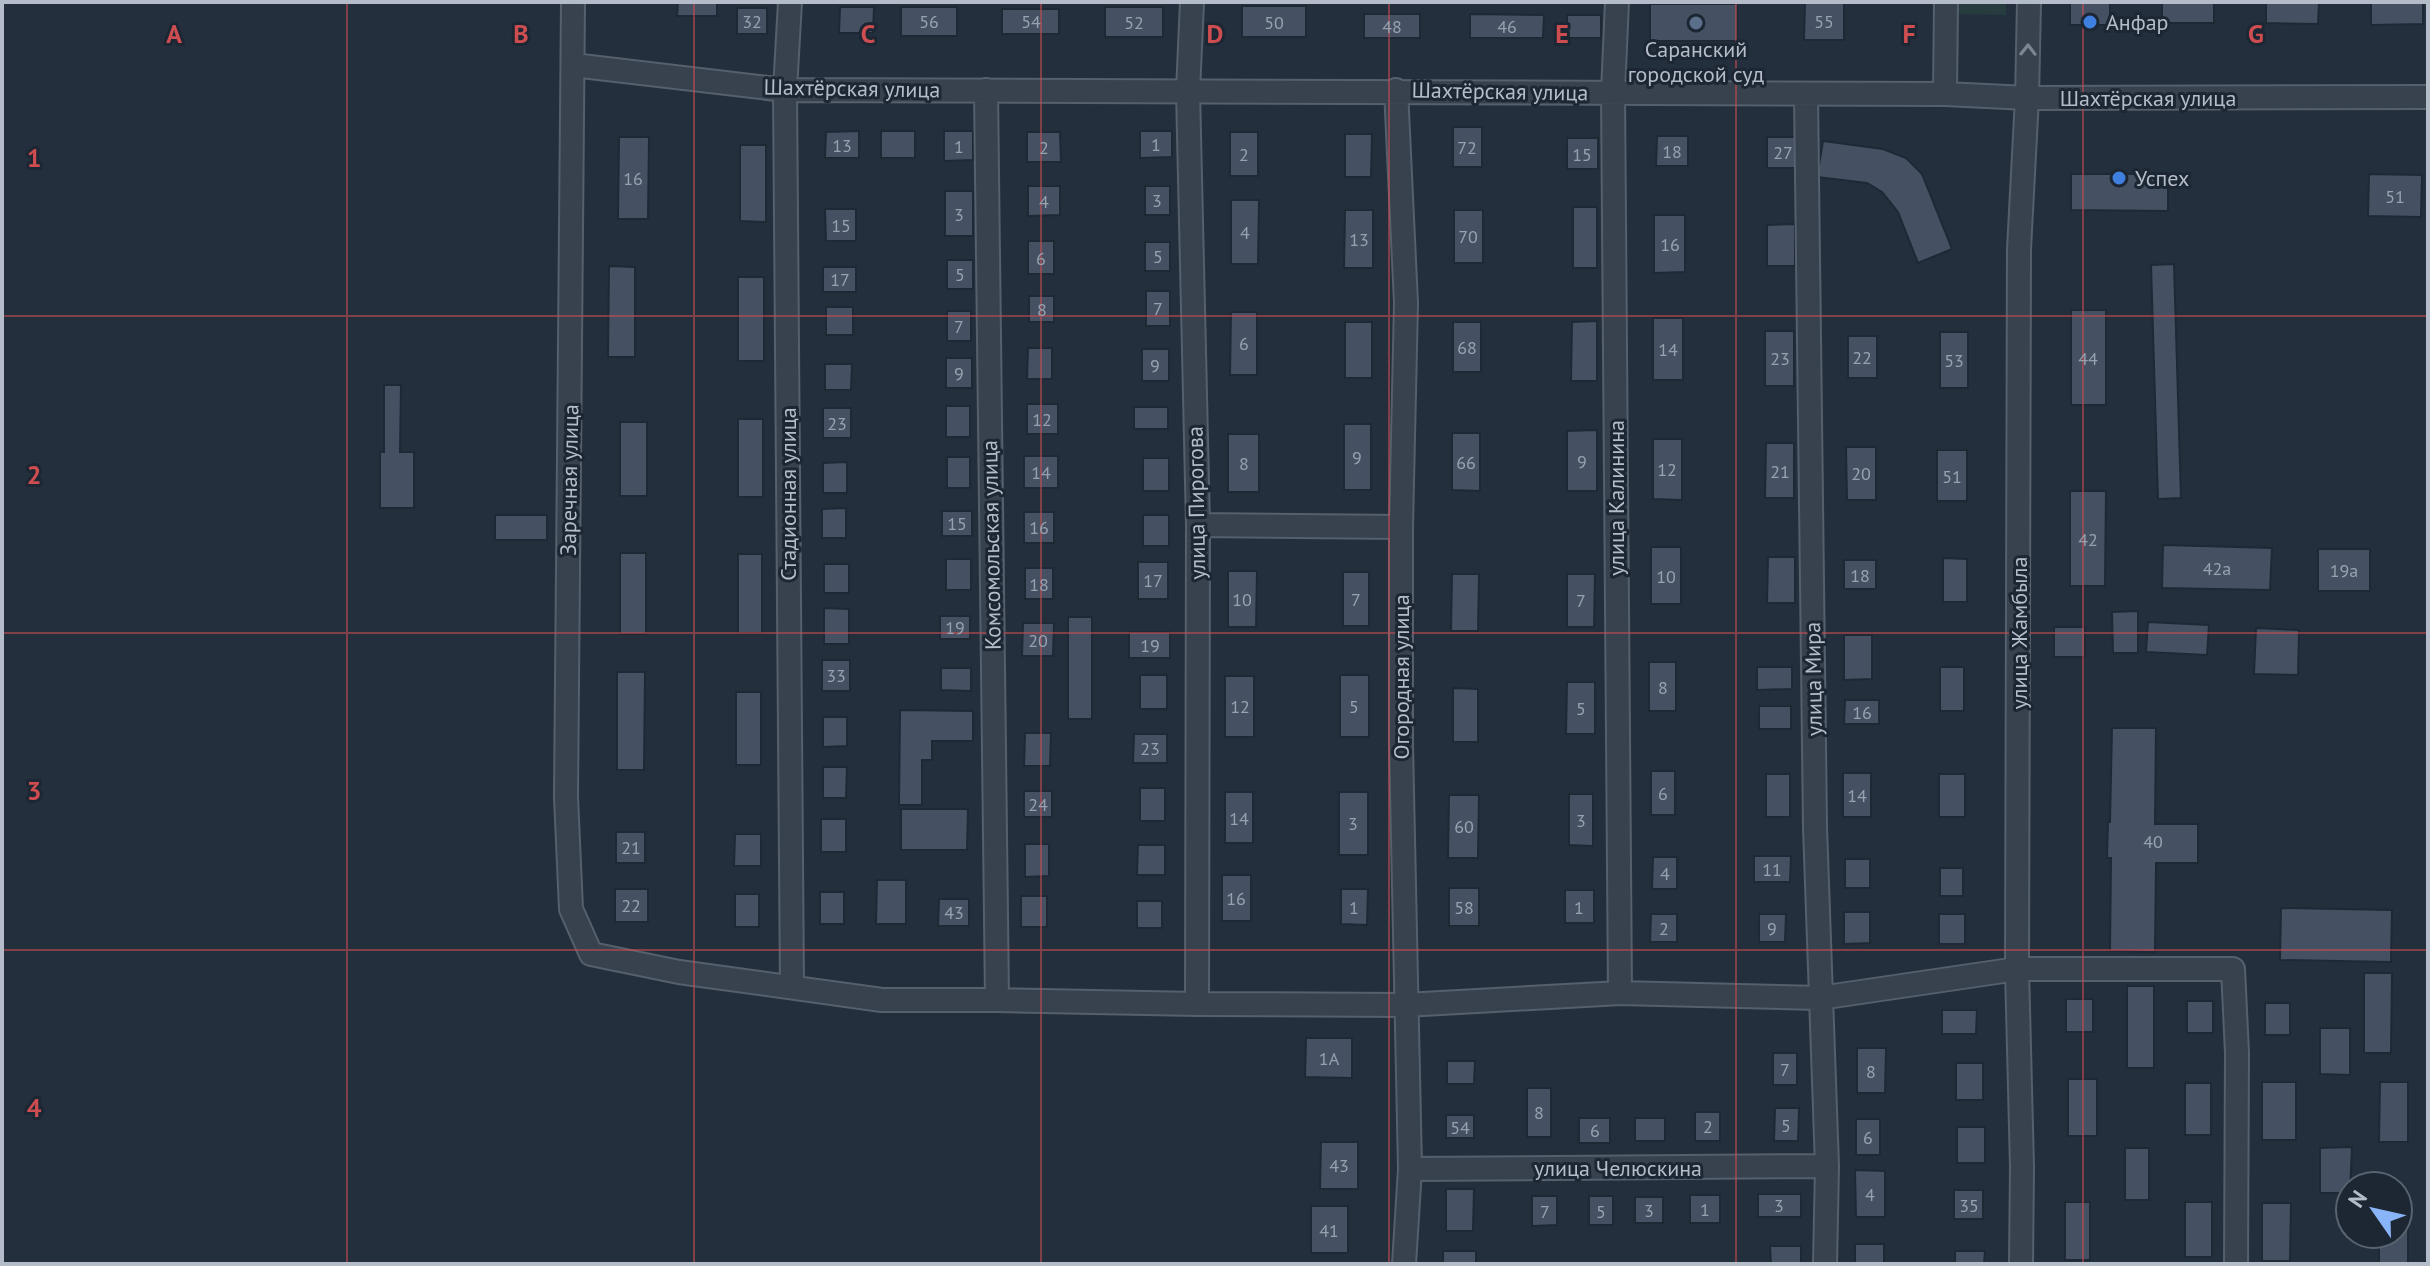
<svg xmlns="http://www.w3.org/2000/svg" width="2430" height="1266" font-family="'PT Sans',sans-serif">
<rect width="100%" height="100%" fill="#242f3e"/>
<path fill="#263c3f" d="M1955,2h51v13l-51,-1z"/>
<path fill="#455162" stroke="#1f2835" stroke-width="2" d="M678,2h39v14h-40z
M1805,2h39v38h-40z
M2070,2h40v23h-40z
M2162,2h52v21h-52z
M2266,2h53l-1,22 -52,-1z
M2371,2h52v22l-52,1z
M1650,4h87v37h-87z
M1242,6h64v31h-64z
M840,7h34l-1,26h-34z
M901,7h56v29h-56z
M1105,7h58v30h-58z
M737,8h30v26h-30z
M1002,9h57v25h-57z
M1364,14h56v24h-56z
M1470,14l74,1 -1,23h-73z
M1567,15h34v23h-34z
M1453,127h29v40h-29z
M859,131v27h-34l1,-26z
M881,131h34v27h-34z
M944,131h29v29l-29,1z
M1140,131h32v26l-32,1z
M1027,132h33l1,30h-34z
M1230,132h28v44h-28z
M1345,134h27l-1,43h-26z
M1657,136h31v30h-32z
M619,137h30l-1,82h-30z
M1767,137h33l-1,31h-32z
M1567,138h31v31h-31z
M1823,141l60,8 23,9 16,16 30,75 -34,14 -20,-51 -16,-20 -15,-9 -50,-6z
M740,145h26v77l-26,-1z
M2071,174h97v37l-97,-1z
M2369,174l53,1 -1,42 -53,-1z
M1028,186h32v29l-32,1z
M1145,186h25v29h-25z
M945,191h28v45h-28z
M1231,200h28l-1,64h-27z
M1573,207h24v61h-24z
M825,209h31v32h-30z
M1345,210h28v58h-29z
M1454,210h29v53h-29z
M1654,215h31v57l-31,1z
M1795,224v42h-28v-41z
M1028,241h26v33h-26z
M1145,242h25v29h-25z
M947,260h26v29h-26z
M2174,264l7,234 -23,1 -7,-234z
M609,266l26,1v90h-27z
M823,267h33v25h-33z
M738,277h26v84h-26z
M1146,291h24v35h-24z
M1029,296h25v26h-25z
M826,307h27v28h-27z
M2071,310h35v95h-35z
M947,311h24v30h-24z
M1231,312h26v63h-27z
M1653,318h30v62h-30z
M1597,321v60h-26l1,-59z
M1345,322h27v56h-27z
M1453,322h28v50h-28z
M1765,331h29v55h-29z
M1940,332h28v56h-28z
M1848,336h29v42h-29z
M1028,348h24v31h-25z
M1142,349h27v32h-27z
M946,358h26v30h-26z
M825,364h27l-1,26h-26z
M384,385h17l-1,67h14v56h-34v-56h4z
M1027,404h31v30h-31z
M946,406h24v31h-24z
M1134,407h34v22h-34z
M823,408h28v30h-28z
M738,419h25v78h-25z
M620,422h27v74h-27z
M1344,424h27v66h-27z
M1597,430v61h-30v-60z
M1452,433h28v58l-28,-1z
M1228,434h31v58h-31z
M1653,439h29v61l-29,-1z
M1766,443h28v55h-29z
M1846,447h30v53h-29z
M1937,450h30v51h-30z
M1024,456h34v32h-34z
M947,457h23v31h-23z
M1143,458h26v33h-26z
M847,462v31h-24v-30z
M2070,491h36l-1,95h-35z
M846,508v30h-24v-29z
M942,511h30v25h-30z
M1024,512h30v31h-30z
M495,515h52v25h-52z
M1143,515h26v31h-26z
M2163,545l109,3 -2,42 -108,-2z
M1651,547h30v57h-30z
M2318,549h52v42h-52z
M620,553h26v81h-26z
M738,554h24v79h-24z
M1768,557h27v46h-28z
M1943,558l24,1v43h-24z
M946,559h25v31h-25z
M1844,560h32v29h-32z
M1138,562h30v37h-30z
M824,564h25v29h-25z
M1025,568h28v31h-28z
M1228,571h29l-1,56h-28z
M1343,572h26v54h-26z
M1452,574h27l-1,57h-27z
M1567,574h28l-1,53h-27z
M824,608l25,1v35h-25z
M2138,611v42h-25l-1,-41z
M940,616h30v23h-30z
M1068,617h24v102h-24z
M2148,622l61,3 -2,30 -61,-3z
M1023,623h31l-1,33h-31z
M2054,627h31v30h-31z
M2256,628l43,2 -1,45 -44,-1z
M1129,632h41v26h-41z
M1844,635h28v44l-28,1z
M822,660h28v31h-28z
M1649,662h27v49h-27z
M1757,667h35v22l-35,1z
M1940,667h24v44h-24z
M941,668h30v23l-30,-1z
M617,672h28l-1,98h-27z
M1140,675h27v34h-27z
M1340,675h29v62h-29z
M1225,676h29v61h-29z
M1567,682h28v52h-29z
M1453,688l25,1v53h-25z
M736,692h25v73h-25z
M1845,700h34v24h-35z
M1759,706h32v23h-32z
M900,710l73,1v30h-41v19h-10v45h-23z
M823,717h24v29l-24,1z
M2112,728h44l-1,96h43v39h-42l-1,89 -45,-1 1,-93h-4l1,-36h2z
M1025,733h26l-1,33h-26z
M1134,734h33v29h-34z
M823,767h24l-1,31h-23z
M1651,771h24v44h-24z
M1843,773h28v44h-28z
M1766,774h24v43h-24z
M1939,774h26v43h-26z
M1140,788h25v33h-25z
M1024,791h28v26h-28z
M1225,792h28v51h-28z
M1339,792h29v63h-29z
M1569,794h24v52l-24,-1z
M1449,795h30l-1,63h-30z
M901,809h67l-1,41h-66z
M821,819h25v33h-25z
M616,832h29v31h-29z
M735,834h26v32h-27z
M1025,844h24v32l-24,1z
M1138,845h27v30h-28z
M1754,856h37l-1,26h-36z
M1653,857h24v32h-25z
M1845,859h25v29h-25z
M1940,868h23v28h-23z
M1222,875h29v46h-29z
M877,880h29v44h-30z
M1449,888h30v38h-30z
M615,889h33v33h-33z
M1341,889h27l-1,36 -26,-1z
M1565,890h29v33h-29z
M820,892h24v32h-24z
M735,894h24v33h-24z
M1021,896h26v31h-26z
M939,899h30v27h-31z
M1137,901h25v27h-25z
M2281,908l111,2 -1,52 -111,-2z
M1844,912h26v31l-26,1z
M1651,914h26v28h-27z
M1759,914h27l-1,28h-26z
M1939,914h26v30h-26z
M2364,973h28l-1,80h-27z
M2127,986h27v82h-27z
M2066,999h27v33h-27z
M2187,1001h26v32h-26z
M2265,1003h25v32h-25z
M1942,1010h35l-1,24h-34z
M2320,1028h30v47l-30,-1z
M1306,1038h46v40l-47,-1z
M1857,1048h29l-1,45h-28z
M1773,1053h24v32h-24z
M1447,1061h28l-1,23h-27z
M1956,1063h27v37h-27z
M2068,1079h29v57h-29z
M2262,1082h34v58h-34z
M2380,1082h28v60h-29z
M2185,1083h26v52h-26z
M1527,1088h24v49h-24z
M1775,1108h24l-1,33h-24z
M1695,1112h25v29h-25z
M1446,1115h28v23h-28z
M1579,1118h31v25h-31z
M1635,1118h30v23h-30z
M1856,1119h24v36h-24z
M1957,1127h28v36h-28z
M1321,1142h37v47h-38z
M2352,1147l-2,46h-30v-45z
M2125,1148h24v52h-24z
M1855,1170l30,1v46h-29z
M1446,1189h28l-1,42h-27z
M1954,1190h29v29h-29z
M1758,1194h43v23h-43z
M1690,1195h30v28h-30z
M1532,1196h25v29l-25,1z
M1589,1196h24v29h-24z
M1635,1197h28v26h-28z
M2065,1202h25v58h-25z
M2185,1202h27v55h-27z
M2262,1203h29l-1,58h-28z
M2398,1204h10v60h-29v-30h19z
M1311,1206h37v47h-37z
M1855,1244h29v20h-29z
M1770,1246h31v18h-30z
M1443,1251h33v13h-33z
M1955,1251h30l-1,13h-29z"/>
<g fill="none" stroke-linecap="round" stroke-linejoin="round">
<g stroke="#565f6c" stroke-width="26">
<path id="minor" d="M573,2l-7,795 5,112 20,45 88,18 203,28h115l200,4 208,1 215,-12 200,5 197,-29h216l4,84 -1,211
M790,2l-5,88 7,897
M1192,2l-4,89 10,434 -1,479
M1617,2l-4,90 7,901
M573,65l212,25 1160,4 82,4 401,-1
M986,90l11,910
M1396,90l10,213 -5,224v217l9,425 -6,95
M1806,94l9,733 12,339 -2,98
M1945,94l1,-92
M1198,525l203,2
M1410,1169l417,-3
M2021,1264l1,-97 -5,-198 2,-720 8,-151 2,-96"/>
</g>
<use href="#minor" stroke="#38414e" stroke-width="22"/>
</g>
<defs><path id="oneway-chevron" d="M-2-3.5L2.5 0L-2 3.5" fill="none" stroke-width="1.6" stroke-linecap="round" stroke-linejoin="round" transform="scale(2)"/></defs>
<use stroke="#7c8592" href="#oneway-chevron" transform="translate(2028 50) rotate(-89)"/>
<path fill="none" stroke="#ce4d50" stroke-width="2" stroke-opacity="0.55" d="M347,2v1262M694,2v1262M1041,2v1262M1389,2v1262M1736,2v1262M2083,2v1262M2,316h2426M2,633h2426M2,950h2426"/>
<g fill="#3f7fe0" stroke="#1d2633" stroke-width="3">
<circle cx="2090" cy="22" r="8"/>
<circle cx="2119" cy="178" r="8"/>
</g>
<circle fill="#5c6f8a" stroke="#1d2633" stroke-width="3" cx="1696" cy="23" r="8"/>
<g text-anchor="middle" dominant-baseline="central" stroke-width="6" stroke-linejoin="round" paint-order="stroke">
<g font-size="18" fill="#98a1af">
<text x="752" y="21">32</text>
<text x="929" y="21">56</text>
<text x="1031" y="21">54</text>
<text x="1824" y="21">55</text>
<text x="1134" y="22">52</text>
<text x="1274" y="22">50</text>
<text x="1392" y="26">48</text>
<text x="1507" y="26">46</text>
<text x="1156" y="144">1</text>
<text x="842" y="145">13</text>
<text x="959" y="146">1</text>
<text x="1044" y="147">2</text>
<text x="1467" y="147">72</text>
<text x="1672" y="151">18</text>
<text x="1783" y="152">27</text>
<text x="1244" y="154">2</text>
<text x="1582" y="154">15</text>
<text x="633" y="178">16</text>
<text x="2395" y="196">51</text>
<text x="1157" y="200">3</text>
<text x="1044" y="201">4</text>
<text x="959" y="214">3</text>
<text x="841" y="225">15</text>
<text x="1245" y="232">4</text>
<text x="1468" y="236">70</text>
<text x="1359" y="239">13</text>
<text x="1670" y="244">16</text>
<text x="1158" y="256">5</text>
<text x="1041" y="258">6</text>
<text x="960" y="274">5</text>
<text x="840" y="279">17</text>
<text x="1158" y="308">7</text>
<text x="1042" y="309">8</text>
<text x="959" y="326">7</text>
<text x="1244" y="343">6</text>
<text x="1467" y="347">68</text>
<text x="1668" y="349">14</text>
<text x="1862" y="357">22</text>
<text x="1780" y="358">23</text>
<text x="2088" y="358">44</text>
<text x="1954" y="360">53</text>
<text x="1155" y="365">9</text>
<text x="959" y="373">9</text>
<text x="1042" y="419">12</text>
<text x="837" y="423">23</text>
<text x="1357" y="457">9</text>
<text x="1582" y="461">9</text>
<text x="1466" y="462">66</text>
<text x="1244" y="463">8</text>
<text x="1667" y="469">12</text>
<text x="1780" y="471">21</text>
<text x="1041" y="472">14</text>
<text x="1861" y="473">20</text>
<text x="1952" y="476">51</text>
<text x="957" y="523">15</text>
<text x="1039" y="527">16</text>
<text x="2088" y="539">42</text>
<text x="2217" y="568">42а</text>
<text x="2344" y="570">19a</text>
<text x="1860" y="575">18</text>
<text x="1666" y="576">10</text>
<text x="1153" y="580">17</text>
<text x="1039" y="584">18</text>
<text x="1242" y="599">10</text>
<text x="1356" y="599">7</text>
<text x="1581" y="600">7</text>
<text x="955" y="627">19</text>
<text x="1038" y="640">20</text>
<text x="1150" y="645">19</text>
<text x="836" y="675">33</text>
<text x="1663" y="687">8</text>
<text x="1240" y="706">12</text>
<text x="1354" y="706">5</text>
<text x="1581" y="708">5</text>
<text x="1862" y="712">16</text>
<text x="1150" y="748">23</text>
<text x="1663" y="793">6</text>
<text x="1857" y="795">14</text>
<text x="1038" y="804">24</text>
<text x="1239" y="818">14</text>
<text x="1581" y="820">3</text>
<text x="1353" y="823">3</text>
<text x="1464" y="826">60</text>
<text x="2153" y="841">40</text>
<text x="631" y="847">21</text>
<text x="1772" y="869">11</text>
<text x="1665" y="873">4</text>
<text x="1236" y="898">16</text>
<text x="631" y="905">22</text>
<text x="1354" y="907">1</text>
<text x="1464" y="907">58</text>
<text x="1579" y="907">1</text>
<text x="954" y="912">43</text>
<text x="1664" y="928">2</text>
<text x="1772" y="928">9</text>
<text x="1329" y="1058">1А</text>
<text x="1785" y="1069">7</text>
<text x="1871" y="1071">8</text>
<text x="1539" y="1112">8</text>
<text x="1786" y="1125">5</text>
<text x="1708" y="1126">2</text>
<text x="1460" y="1127">54</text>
<text x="1595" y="1130">6</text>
<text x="1868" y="1137">6</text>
<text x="1339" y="1165">43</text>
<text x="1870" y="1194">4</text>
<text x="1779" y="1205">3</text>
<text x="1969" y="1205">35</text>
<text x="1705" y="1209">1</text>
<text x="1649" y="1210">3</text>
<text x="1545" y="1211">7</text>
<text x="1601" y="1211">5</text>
<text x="1329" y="1230">41</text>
</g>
<g font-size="22" fill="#b4bcc9" stroke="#1d2633" text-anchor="start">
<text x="2106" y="22">Анфар</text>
<text x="1696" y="49" text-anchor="middle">Саранский<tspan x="1696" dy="25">городской суд</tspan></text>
<text x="2135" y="178">Успех</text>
</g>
<g font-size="22" fill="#b4bcc9" stroke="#1d2633">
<text transform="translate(852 88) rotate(1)">Шахтёрская улица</text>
<text transform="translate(1500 91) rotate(1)">Шахтёрская улица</text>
<text x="2148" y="98">Шахтёрская улица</text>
<text transform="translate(569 480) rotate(-89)">Заречная улица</text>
<text transform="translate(788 494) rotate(-90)">Стадионная улица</text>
<text transform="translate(1616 498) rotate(-90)">улица Калинина</text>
<text transform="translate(1196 503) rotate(-91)">улица Пирогова</text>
<text transform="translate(991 545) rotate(-91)">Комсомольская улица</text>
<text transform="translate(2019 633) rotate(-90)">улица Жамбыла</text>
<text transform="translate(1401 677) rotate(-90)">Огородная улица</text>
<text transform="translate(1813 679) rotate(-91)">улица Мира</text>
<text x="1618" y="1168">улица Челюскина</text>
</g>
</g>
<g font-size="26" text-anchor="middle" font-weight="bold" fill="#ce4d50" stroke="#1d2633" stroke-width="6" stroke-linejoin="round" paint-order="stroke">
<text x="174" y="43">A</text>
<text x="521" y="43">B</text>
<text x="868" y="43">C</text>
<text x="1215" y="43">D</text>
<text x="1562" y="43">E</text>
<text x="1909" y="43">F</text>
<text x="2256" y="43">G</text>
<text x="34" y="167">1</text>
<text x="34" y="484">2</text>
<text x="34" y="800">3</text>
<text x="34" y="1117">4</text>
</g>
<rect width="2430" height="1266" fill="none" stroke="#b4bcc9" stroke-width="8"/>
<g transform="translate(2374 1210) rotate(304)"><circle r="38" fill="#1d2633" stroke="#59626f" stroke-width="2"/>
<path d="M0-6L14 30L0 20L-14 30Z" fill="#8ab4f8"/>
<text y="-12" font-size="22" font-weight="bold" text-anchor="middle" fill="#b4bcc9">N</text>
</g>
</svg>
